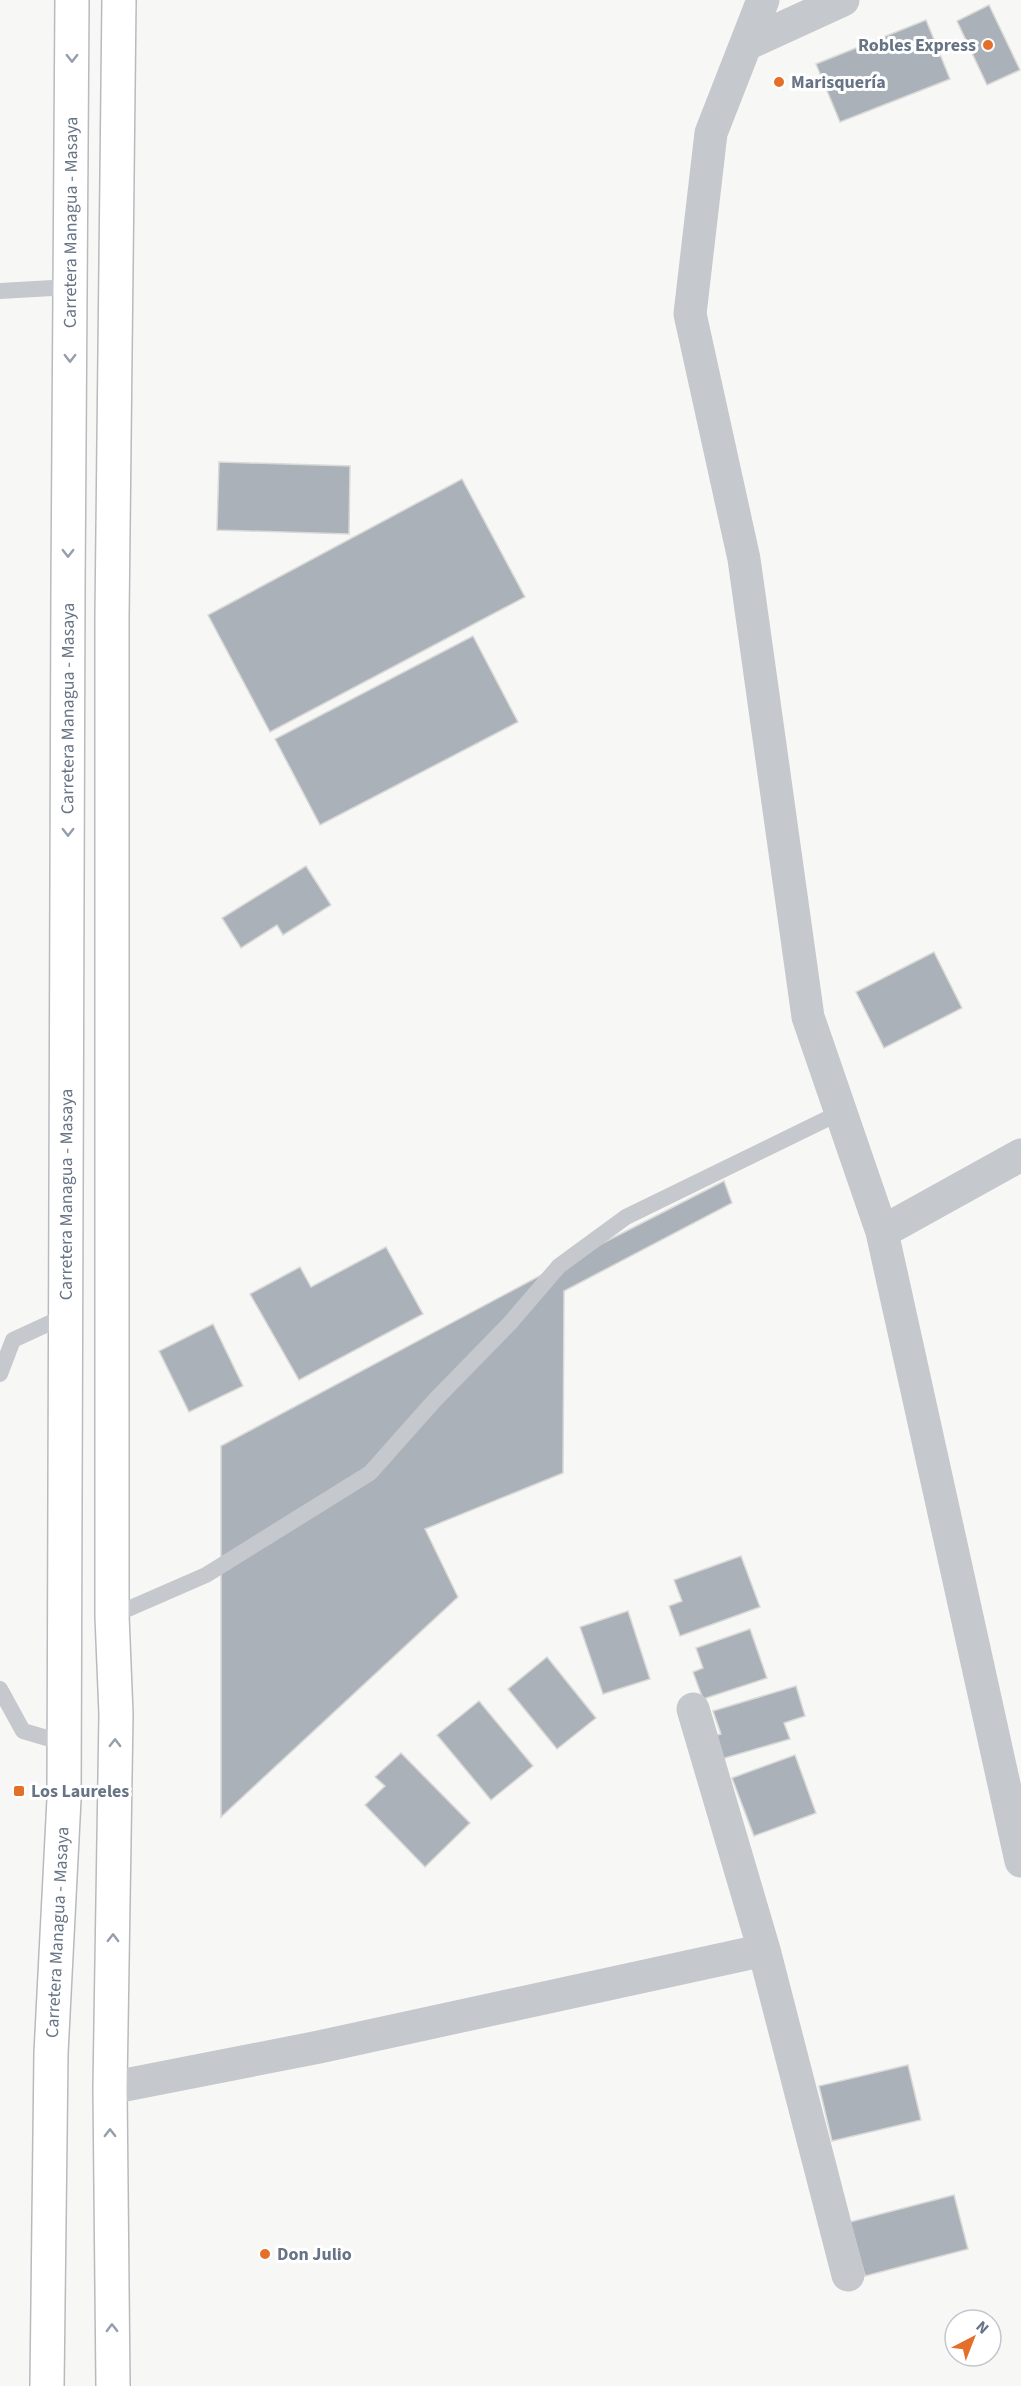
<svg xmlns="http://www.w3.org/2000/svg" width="1021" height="2386" font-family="'Source Sans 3',sans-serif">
<rect width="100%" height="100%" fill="#f7f8f5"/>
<path fill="#abb1b9" stroke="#d9d9d7" stroke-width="1.5" d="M989,5l31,65 -33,15 -30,-64z
M926,20l24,59 -110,43 -24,-58z
M219,462l131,4 -1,68 -132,-4z
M462,479l63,118 -255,135 -62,-117z
M473,636l45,86 -198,103 -45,-86z
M306,866l25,39 -48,30 -6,-10 -36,23 -19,-30z
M934,952l28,56 -78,40 -28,-56z
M724,1181l8,22 -168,88 -1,182 -138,56 33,68 -237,220v-371l341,-182z
M386,1247l37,67 -124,66 -49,-86 50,-27 11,20z
M213,1324l30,62 -54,26 -30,-61z
M741,1556l19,51 -80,29 -11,-30 13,-5 -8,-21z
M628,1611l22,68 -47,15 -23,-67z
M750,1629l17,49 -64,21 -10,-27 10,-4 -7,-20z
M547,1657l49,61 -39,31 -49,-60z
M796,1686l9,30 -21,7 6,16 -79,23 -7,-23 17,-5 -8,-23z
M479,1701l54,65 -42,34 -54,-65z
M401,1753l69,70 -45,44 -60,-62 20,-19 -10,-9z
M795,1755l21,58 -62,23 -22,-58z
M908,2065l13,55 -89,21 -13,-55z
M954,2195l14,54 -103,27 -15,-54z"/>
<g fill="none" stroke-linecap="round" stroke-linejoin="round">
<g stroke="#b8babe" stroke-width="36">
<g id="highway">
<path id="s1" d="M47,2386l4,-333 13,-254 4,-1212 4,-587"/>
<path d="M113,2386l-3,-298 6,-374 -4,-98v-999l7,-617"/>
</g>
</g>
<path stroke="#c5c8cc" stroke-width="16" d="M0,291l70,-4
M0,1374l13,-34 52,-24
M112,1616l94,-41 164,-102 64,-72 76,-78 49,-57 67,-49 215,-105
M0,1689l23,42 41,12"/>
<path stroke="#c5c8cc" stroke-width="33" d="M763,0l-52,133 -21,181 54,245 64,458 74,215 139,629
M747,44l96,-44
M882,1232l139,-77
M693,1709l71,241
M110,2088l209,-41 445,-97 84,325"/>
<use href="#highway" stroke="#fff" stroke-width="33"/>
</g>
<defs><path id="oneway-chevron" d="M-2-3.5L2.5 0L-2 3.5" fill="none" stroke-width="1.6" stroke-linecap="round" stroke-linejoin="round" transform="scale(1.5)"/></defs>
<g stroke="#959eaa">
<use href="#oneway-chevron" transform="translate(72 58) rotate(90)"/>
<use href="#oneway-chevron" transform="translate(70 358) rotate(90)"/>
<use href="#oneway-chevron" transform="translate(68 553) rotate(90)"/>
<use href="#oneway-chevron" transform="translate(68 832) rotate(90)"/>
<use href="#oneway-chevron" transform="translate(115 1743) rotate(-89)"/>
<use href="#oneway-chevron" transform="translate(113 1938) rotate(-89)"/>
<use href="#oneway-chevron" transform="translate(110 2133) rotate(-90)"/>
<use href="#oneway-chevron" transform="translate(112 2328) rotate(-91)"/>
</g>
<g fill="#e36f29" stroke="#fff" stroke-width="2">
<circle cx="988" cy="45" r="6"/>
<circle cx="779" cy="82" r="6"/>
<rect x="13" y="1785" width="12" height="12" rx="3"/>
<circle cx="265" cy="2254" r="6"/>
</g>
<g text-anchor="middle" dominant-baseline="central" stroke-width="6" stroke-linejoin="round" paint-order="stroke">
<g font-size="18" font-weight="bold" fill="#677486" stroke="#fff" text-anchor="start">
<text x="976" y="45" text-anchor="end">Robles Express</text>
<text x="791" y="82">Marisquería</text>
<text x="31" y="1791">Los Laureles</text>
<text x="277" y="2254">Don Julio</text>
</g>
<g font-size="18" fill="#677486" stroke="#fff">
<text stroke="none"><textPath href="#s1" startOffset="2164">Carretera Managua - Masaya</textPath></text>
<text stroke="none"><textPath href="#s1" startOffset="1678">Carretera Managua - Masaya</textPath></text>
<text stroke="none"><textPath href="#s1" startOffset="1192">Carretera Managua - Masaya</textPath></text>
<text stroke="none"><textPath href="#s1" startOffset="454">Carretera Managua - Masaya</textPath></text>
</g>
</g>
<g transform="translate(973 2338) rotate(42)"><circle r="28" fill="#ffffff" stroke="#c2c7cf" stroke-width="1.5"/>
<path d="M0-4.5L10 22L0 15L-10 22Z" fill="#e36f29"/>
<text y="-9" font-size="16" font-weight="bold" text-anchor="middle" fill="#677486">N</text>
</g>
</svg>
